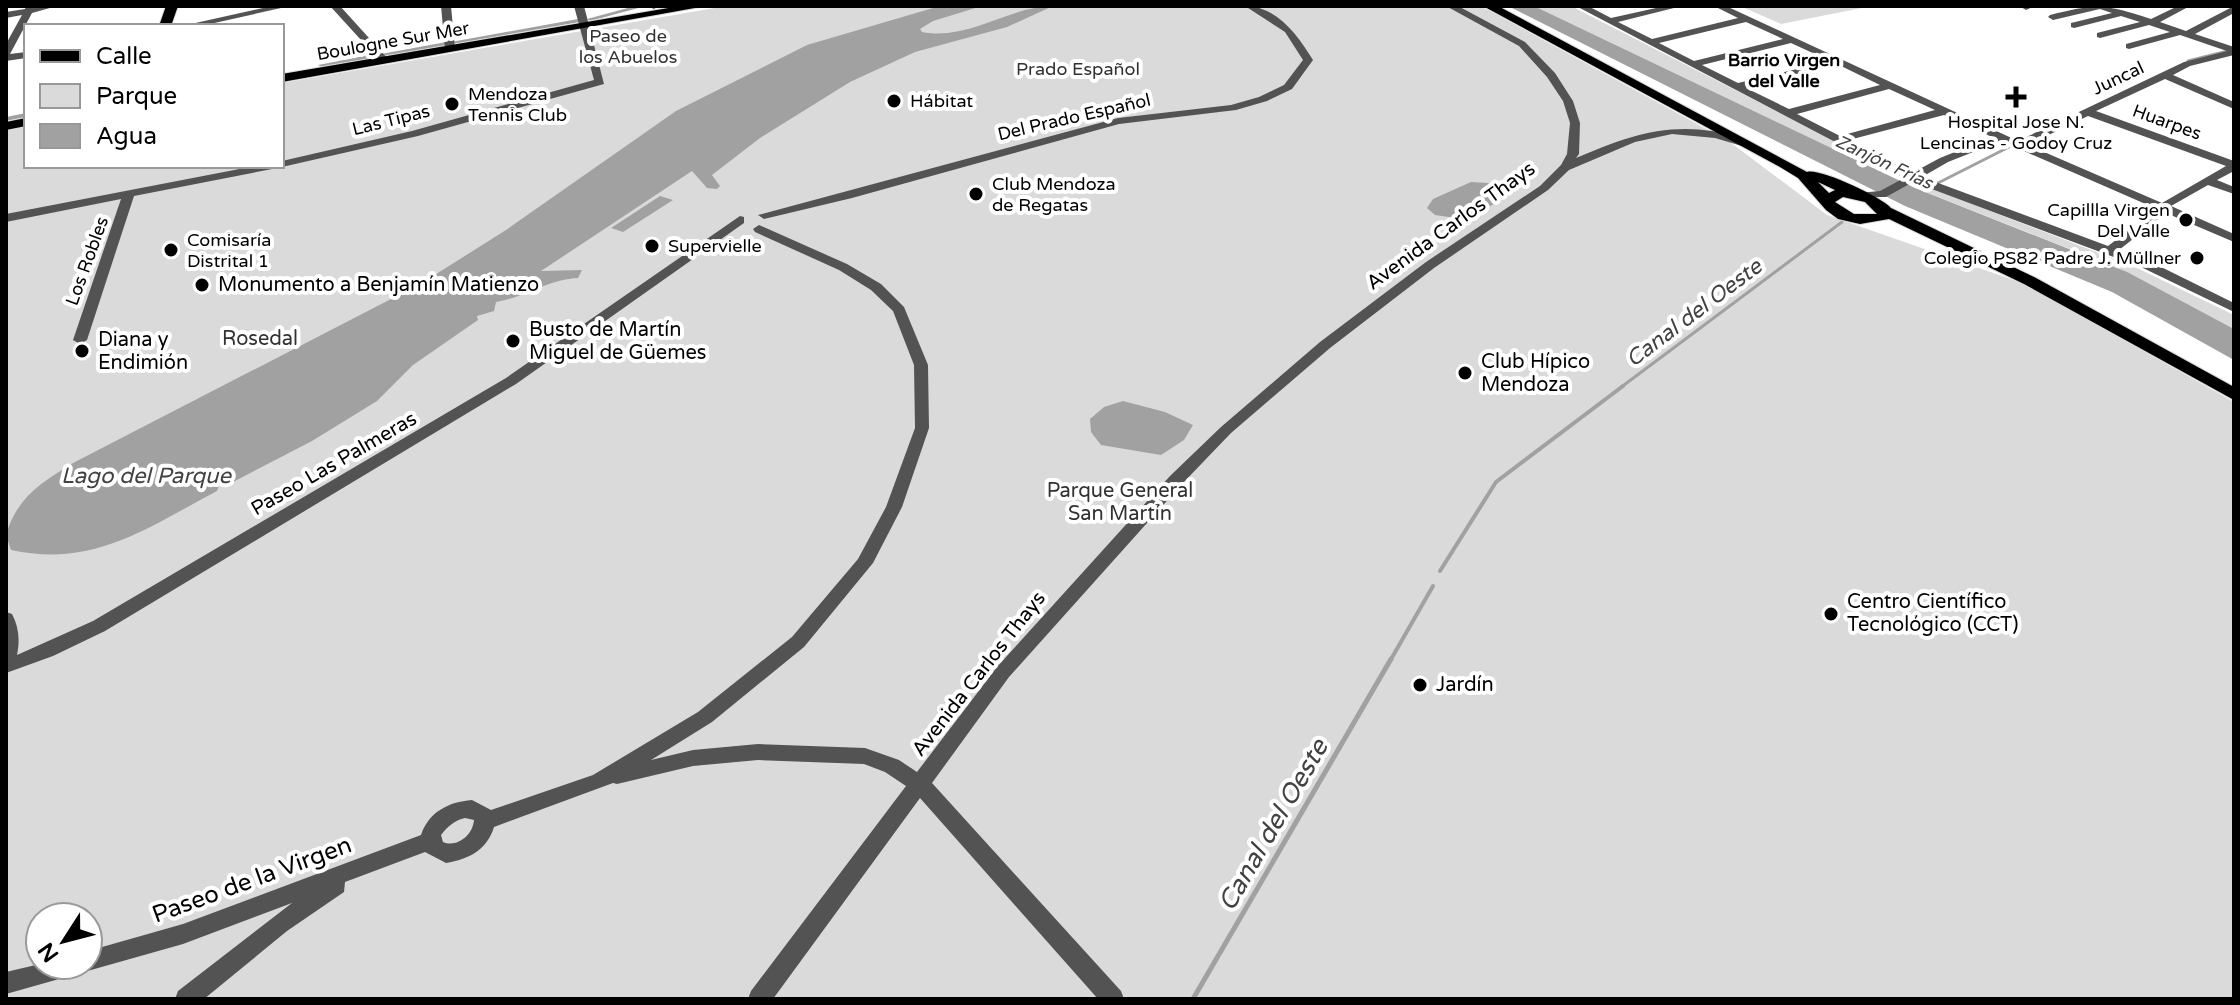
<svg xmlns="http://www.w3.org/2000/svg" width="2240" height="1005" font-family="'Varela Round',sans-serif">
<rect width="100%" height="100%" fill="#fff"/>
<path fill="#dadada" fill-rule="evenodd" d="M726,6h755l249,136 97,73 198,69 209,118v597h-2228v-869l20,-3v39h256v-83zM40,917h48v48h-48z
M1534,6h37l295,151 -20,-2 -23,-11z
M1740,6h132l-91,18z
M1931,188l204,79 99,48v14l-121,-63 -190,-75z"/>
<path fill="#a1a1a1" d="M940,6h42l-49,15 -13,8 2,3c46,9 88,-26 131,-26l-46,21 -92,25 -65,30 -90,56 -48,37 8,11 -3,3 -10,-1 -15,-17 -151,100 41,-1 -4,8c-29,1 -52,19 -82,24l-2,9 -17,5 1,4 -65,45 -36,36 -65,40 -79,41 -13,1 -3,8c-70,37 -124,77 -206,59l-5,-15c11,-38 35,-52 67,-72l349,-180 84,-53 170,-119 131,-66z
M1508,6h26l381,182 212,84 107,57v31l-122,-68 -207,-86z
M1471,182l17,1 20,11 -38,26 -35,-5 -8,-7 6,-9z
M660,196l13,4 -50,32 -12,-4z
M1123,401l42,11 28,13 -9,15 -23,15 -60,-10 -10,-13 -1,-13 14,-12z"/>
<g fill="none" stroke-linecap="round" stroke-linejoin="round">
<path stroke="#a1a1a1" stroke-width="3" d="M2188,61l40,-10
M1936,184l75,-38
M1620,388l222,-166"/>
<path stroke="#a1a1a1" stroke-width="4" d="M1440,571l56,-89 127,-96
M1390,661l43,-75"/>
<path stroke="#a1a1a1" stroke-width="5" d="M1193,999l198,-340"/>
<path fill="#a1a1a1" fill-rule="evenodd" d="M635,6h11l-56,15 -3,-2z
M578,19l3,2 -1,1 -125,22 -4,-2z
M446,42h3v4l-64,10 -4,-2z
M374,54h3v4l-55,9 -4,-2z
M26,113v4l-20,4v-4z"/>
<g stroke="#dbdbdb" stroke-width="2">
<path id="major" d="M166,6h12l-7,20h-12z
M680,6h26l-424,76v-8z
M1483,6h15l309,166c13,-4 74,25 84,36l145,70 198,109v13l-210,-116 -135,-65 -29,5 -22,-5 -12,-9 -28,-32 -18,-11zM1818,182l17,8 -6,3zM1843,197l22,5 12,12h-23l-19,-12z
M26,118v8l-20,4v-8z"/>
</g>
<path fill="#535353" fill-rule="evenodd" d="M26,6h31l-25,7 -22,41 16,-2v6l-20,3v-17l16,-29 -16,3v-6l19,-3z
M272,6h18l-89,20h-19z
M330,6h10l48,53v4h-6z
M441,6h10l4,43 -5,3 -5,-3z
M574,6h10l20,78 -186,52 -136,31 -4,-1h4v-5l130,-30 182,-51z
M647,6h12l-5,3z
M1245,6c32,0 53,30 68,54l-21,29 -25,12 -31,9 -117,14 -267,74 -88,21 -6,-4 360,-97 113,-13 28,-8 25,-12 19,-25 -18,-28z
M1446,6h12l67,36 30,31 18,28 7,22 -1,31 -3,4c44,-19 86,-35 136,-27 11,2 26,6 35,12l-5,3 -27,-8 -43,-4 -37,8 -66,28 -21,20 -114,78 -104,80 -99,85 -49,51 -173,193 -77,106 189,208 3,8h-26l-178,-201 -147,201h-25l3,-8 155,-205 -21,-14 -21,-8 -106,-4 -65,6 -76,18 -4,-1 -119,44c-7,23 -25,32 -48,36l-21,-11 -80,30 -1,10 -57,39 -83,68h-29l3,-8 114,-88 -109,41 -177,50v-22l34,-8 48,1v-14l95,-27 238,-89c8,-23 27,-33 51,-35l19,10 102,-35 105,-63 94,-75 66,-78 28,-52 29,-79 -1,-63 -21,-54 -22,-21 -32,-20 -84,-38 -2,-3 6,-4 88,39 34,20 23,23 24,58 1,63 -27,79 -29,56 -69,84 -92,75 -61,38 42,-10 65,-6 107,4 34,12 18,12 80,-105 173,-191 51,-49 99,-85 106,-80 114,-76 21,-21 6,-11 3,-31 -7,-22 -16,-24 -28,-31zM465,818l9,2c-1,15 -17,28 -31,22l-2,-7c7,-9 14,-15 24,-17z
M1576,6h12l23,12 54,-12h17l-64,16 34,17 86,-21 -24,-12h12l292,135 166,-79 43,-11 -47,-16 -51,14 -3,-1v-4l44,-12 -21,-7 -49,13 -3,-1v-4l43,-11 -19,-6 -47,12 -3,-1v-4l41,-10 -12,-4 -47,11 -5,-3 2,-2c48,-12 54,-11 101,4l27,-13h12l-30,16 26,9 48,-25v7l-39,21 39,13v8l-44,11 -17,9 61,27v7l-69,-30 -69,32 138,50v10l-17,9 17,7v7l-26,-9 -37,21 63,28v8l-68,-29 -47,37 32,12 83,41v9l-91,-44 -230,-86 -27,15h-28v-4l22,-2 24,-13zM1746,22l37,17 -89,22 -35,-18zM1791,43l39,18 -92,22 -36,-18zM1839,65l41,20 -91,24 -43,-21zM1889,89l46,21 -95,26 -43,-22zM1944,115l48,22 -52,21 -28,15 -63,-33zM2088,116l138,50 -64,37 -134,-58zM2001,141l156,68 -49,37 -186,-69 26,-15z
M2035,6l-9,4 -5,-3 1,-1z
M255,166h23l-6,3 -138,27 -47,144 -7,4 -7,-4 48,-141 -115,23v-8z
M740,216l4,1v6l-228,161 -411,247 -52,25 -47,17v-61l6,2c7,13 8,27 5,41l76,-34 413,-243z"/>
<use href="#major" fill="#000" fill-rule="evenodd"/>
</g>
<g fill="#000" stroke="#fff" stroke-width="3">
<path d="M2012 85h8v8h8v8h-8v8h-8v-8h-8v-8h8z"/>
<circle cx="894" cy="101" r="8"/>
<circle cx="452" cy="104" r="8"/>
<circle cx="976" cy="194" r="8"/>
<circle cx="2186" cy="220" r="8"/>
<circle cx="652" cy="246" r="8"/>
<circle cx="171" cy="250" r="8"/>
<circle cx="2197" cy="258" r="8"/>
<circle cx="202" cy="285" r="8"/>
<circle cx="513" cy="341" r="8"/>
<circle cx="82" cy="351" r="8"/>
<circle cx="1465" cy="373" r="8"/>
<circle cx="1831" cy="614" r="8"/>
<circle cx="1420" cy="685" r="8"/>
</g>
<g text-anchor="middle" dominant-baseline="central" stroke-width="8" stroke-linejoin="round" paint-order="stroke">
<g font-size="18" fill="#313131" stroke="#fff">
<text x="628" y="36">Paseo de<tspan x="628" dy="21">los Abuelos</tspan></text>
<text x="1078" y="69">Prado Español</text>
</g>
<g font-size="18" fill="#000" stroke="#fff">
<text transform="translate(393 41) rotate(-10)">Boulogne Sur Mer</text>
<text transform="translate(2118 78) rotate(-25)">Juncal</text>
<text transform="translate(1074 117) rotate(-13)">Del Prado Español</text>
<text transform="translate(391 120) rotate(-14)">Las Tipas</text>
<text transform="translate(2167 122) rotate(20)">Huarpes</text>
<text transform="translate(87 261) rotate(-70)">Los Robles</text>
</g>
<g font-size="18" font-weight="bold" fill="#000" stroke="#fff">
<text x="1784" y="60">Barrio Virgen<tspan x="1784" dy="21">del Valle</tspan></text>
</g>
<g font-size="18" fill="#000" stroke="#fff" text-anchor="start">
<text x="468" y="94">Mendoza<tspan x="468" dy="21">Tennis Club</tspan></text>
<text x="910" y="101">Hábitat</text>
<text x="2016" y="122" text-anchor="middle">Hospital Jose N.<tspan x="2016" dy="21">Lencinas - Godoy Cruz</tspan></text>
<text x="992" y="184">Club Mendoza<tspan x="992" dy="21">de Regatas</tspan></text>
<text x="2170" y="210" text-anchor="end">Capillla Virgen<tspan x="2170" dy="21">Del Valle</tspan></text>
<text x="187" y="240">Comisaría<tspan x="187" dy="21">Distrital 1</tspan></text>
<text x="668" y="246">Supervielle</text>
<text x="2181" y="258" text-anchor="end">Colegio PS82 Padre J. Müllner</text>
</g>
<g font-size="18" font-style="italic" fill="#424242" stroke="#fff">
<text transform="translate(1884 162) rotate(25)">Zanjón Frías</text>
</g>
<g font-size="20" fill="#000" stroke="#fff">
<text transform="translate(1451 226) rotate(-36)">Avenida Carlos Thays</text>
<text transform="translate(334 464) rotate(-30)">Paseo Las Palmeras</text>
<text transform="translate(979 674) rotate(-52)">Avenida Carlos Thays</text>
</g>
<g font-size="20" fill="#000" stroke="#fff" text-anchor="start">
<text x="218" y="285">Monumento a Benjamín Matienzo</text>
<text x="529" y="330">Busto de Martín<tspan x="529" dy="23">Miguel de Güemes</tspan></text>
<text x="98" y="340">Diana y<tspan x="98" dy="23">Endimión</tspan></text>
<text x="1481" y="362">Club Hípico<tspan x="1481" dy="23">Mendoza</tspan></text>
<text x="1847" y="602">Centro Científico<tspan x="1847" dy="23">Tecnológico (CCT)</tspan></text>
<text x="1436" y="685">Jardín</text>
</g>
<g font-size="20" fill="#313131" stroke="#fff">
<text x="260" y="339">Rosedal</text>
<text x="1120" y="491">Parque General<tspan x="1120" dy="23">San Martín</tspan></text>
</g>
<g font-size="22" font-style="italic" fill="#424242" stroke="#fff">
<text transform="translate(1694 313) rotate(-37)">Canal del Oeste</text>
<text x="146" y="476">Lago del Parque</text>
</g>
<g font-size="24" fill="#000" stroke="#fff">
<text transform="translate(252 880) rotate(-20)">Paseo de la Virgen</text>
</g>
<g font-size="26" font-style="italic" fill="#424242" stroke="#fff">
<text transform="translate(1273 825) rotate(-60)">Canal del Oeste</text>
</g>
</g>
<rect width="2240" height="1005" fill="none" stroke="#000000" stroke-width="16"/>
<rect x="24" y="24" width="260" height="144" fill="#ffffff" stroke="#999999" stroke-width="2"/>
<rect x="40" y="50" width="40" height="12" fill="#000000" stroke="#999999" stroke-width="2"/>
<text x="96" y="64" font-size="24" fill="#000000">Calle</text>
<rect x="40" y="84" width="40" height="24" fill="#dadada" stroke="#999999" stroke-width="2"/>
<text x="96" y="104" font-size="24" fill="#000000">Parque</text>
<rect x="40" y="124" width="40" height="24" fill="#a1a1a1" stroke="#999999" stroke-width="2"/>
<text x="96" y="144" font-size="24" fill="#000000">Agua</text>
<g transform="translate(64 941) rotate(234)"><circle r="38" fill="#ffffff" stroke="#999999" stroke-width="2"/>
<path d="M0-6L14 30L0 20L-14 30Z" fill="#000000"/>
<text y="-12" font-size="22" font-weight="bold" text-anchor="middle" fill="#000000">N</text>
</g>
</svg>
